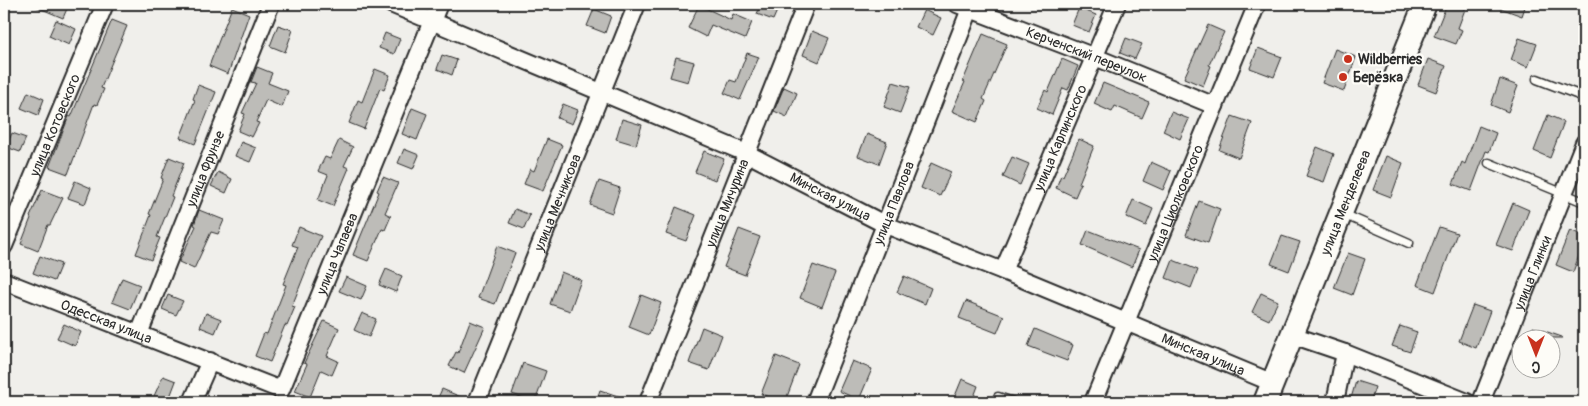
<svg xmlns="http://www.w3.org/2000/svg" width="1588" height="406" font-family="Pangolin,sans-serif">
<rect width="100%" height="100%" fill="#f0efeb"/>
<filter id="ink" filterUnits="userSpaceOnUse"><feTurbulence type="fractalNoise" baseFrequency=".02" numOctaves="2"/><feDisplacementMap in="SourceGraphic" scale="10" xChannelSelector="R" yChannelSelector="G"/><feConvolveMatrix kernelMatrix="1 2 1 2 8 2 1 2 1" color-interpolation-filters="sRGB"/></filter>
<g filter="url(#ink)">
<path fill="#bdbcb8" stroke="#2b2b2b" d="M30,4h39l-6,14z
M761,4h19l-7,16 -16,-6z
M1447,4h20l-9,24 4,2 -6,14 -22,-8z
M1493,4h33l-4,12 -30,-11z
M699,5l32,15 2,-6 19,8 -7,17 -34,-14 -5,12 -18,-9z
M232,7l17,7 -21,60 -19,-8z
M1079,8l17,7 -7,17 -17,-7z
M594,9l17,7 -6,17 -18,-7z
M924,10l17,8 -8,17 -17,-8z
M56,20l20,9 -7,16 -20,-9z
M112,20l15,6 -26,62 3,1 -7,16 -3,-1 -26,70 -19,-7 20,-51 2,1z
M278,25l15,5 -8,22 -15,-6z
M1208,25l16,7 -15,33 2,1 -8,20 -19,-8z
M812,31l17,7 -10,24 -16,-7z
M385,33l15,6 -6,15 -15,-6z
M983,34l24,10 -24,55 3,2 -9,21 -25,-11 13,-29 -2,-1z
M1126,38l16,6 -7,15 -15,-6z
M1519,38l18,6 -9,23 -17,-7z
M1258,48l24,9 -8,20 -24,-9z
M1335,49l21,8 -12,34 -22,-8z
M747,53l12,4 -19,43 -16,-7 6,-13 6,2z
M442,55l15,5 -5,15 -15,-6z
M676,57l18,5 -6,20 -18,-5z
M1062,59l16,7 -10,24 -5,-2 -11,27 -15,-7 8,-18 3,2z
M1428,59l18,7 -10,26 -18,-7z
M257,67l15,6 -4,10 20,8 -6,16 -16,-7 -10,22 3,1 -7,14 -14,-6 7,-17 -3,-1 14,-30 -5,-1z
M375,69l15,6 -6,15 -4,-2 -16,41 -15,-6 9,-23 4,2z
M1500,79l18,7 -10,26 -17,-7z
M893,82l17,5 -10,26 -16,-6z
M1103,83l46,19 -7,16 -27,-12 -3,6 -18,-8z
M198,85l18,7 -21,52 -15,-6 15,-38 -2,-1z
M784,87l13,6 -10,24 -13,-6z
M28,92l16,7 -6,16 -17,-7z
M563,104l15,6 -6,14 -15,-6z
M412,108l15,6 -10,26 -15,-6z
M1171,112l18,7 -9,20 -17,-8z
M1548,115l16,7 -14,36 -16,-7z
M1232,116l20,7 -13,35 -20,-8z
M622,119l20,6 -6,20 -20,-6z
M1479,126l17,7 -7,19 -3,-1 -15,40 -18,-7 9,-22 3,2z
M12,133l14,5 -6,14 -14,-5z
M867,134l20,8 -8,22 -21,-8z
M547,139l15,6 -19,46 -19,-7 6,-15 4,2z
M1079,139l15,7 -15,37h2l-6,14 -19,-9 5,-13 2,1z
M339,140l14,7 -9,19 5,2 -16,38 -15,-6 10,-25 -10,-4 7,-14 5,2z
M241,142l15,6 -6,14 -15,-6z
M1317,147l17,7 -10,28 -18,-6z
M404,149l15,6 -6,14 -15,-6z
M704,151l20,8 -9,21 -20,-8z
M1386,156l17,7 -12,34 -18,-7z
M169,157l15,6 -13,33 2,1 -16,40 3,1 -9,22 -15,-6 15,-39 -2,-1 14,-35 -2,-1z
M1012,157l17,7 -9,21 -17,-8z
M1151,162l20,9 -8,19 -20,-9z
M931,163l20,9 -11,24 -19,-8z
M218,172l14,7 -6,14 -15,-7z
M383,177l15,6 -13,30 6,3 -6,14 -3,-1 -14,32 -15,-6 26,-63 -2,-1z
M75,181l16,7 -6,16 -17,-6z
M599,181l21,7 -8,25 -22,-8z
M42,190l21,8 -13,27h-2l-10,26 -17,-7 10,-26 -1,-1z
M1133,200l20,9 -7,17 -20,-9z
M1199,201l21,8 -12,34 -22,-8z
M1513,203l16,7 -16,41 -17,-6z
M676,207l20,8 -10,26 -20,-7z
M515,209l15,6 -6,14 -15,-6z
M199,210l25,10 -6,14 -7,-2 -17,37 -15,-7 17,-36 -2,-1z
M299,227l22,9 -7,17h-1l-21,53 3,1 -8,19 -2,-1 -15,37 -15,-6 9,-23 3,1 19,-49 -3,-1 15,-37 -6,-2z
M1439,227l18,6 -22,59 -18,-7z
M739,229l21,8 -15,38 -21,-8z
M1088,230l51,20 -7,17 -50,-22z
M1570,230l14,6v6l-11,30 -17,-7z
M1282,236l18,6 -11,29 -18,-7z
M497,246l18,7 -20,51 -17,-6z
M1348,253l17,6 -13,36 -18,-7z
M40,256l21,8 -7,17 -21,-8z
M1173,260l25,10 -7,18 -25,-10z
M813,265l22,8 -13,34 -22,-9z
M386,269l16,7 -6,16 -17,-7z
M561,272l20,8 -11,31 -20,-7z
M904,276l27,12 -6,16 -28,-12z
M346,277l21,9 -6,14 -22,-9z
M122,278l18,7 -10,24 -18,-7z
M1261,293l17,8 -9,19 -17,-8z
M168,295l15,6 -7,14 -14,-6z
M641,295l20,8 -12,32 -20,-8z
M966,301l38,15 -7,17 -38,-15z
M1473,305l17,6 -14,37 -17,-7z
M206,313l15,6 -6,14 -15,-6z
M362,313l14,6 -7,18 -15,-7z
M324,321l15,7 -12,28 11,5 -6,14 -11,-5 -11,27 -15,-6 12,-27 -3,-1z
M470,321l15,6 -21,46 -15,-7 7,-14 2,1z
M64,324l17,8 -6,14 -18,-8z
M1400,326l17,6 -7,20 -18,-6z
M702,327l20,8 -13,35 -20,-7z
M1533,327l29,10v1h-33z
M1035,329l38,16 -6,16 -39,-15z
M776,356l23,9 -14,37 -24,-8z
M852,361l20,8 -13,31 -20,-9z
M523,363l23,8 -11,31 -23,-8z
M163,376l13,5 -8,21 -14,-6z
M962,379l16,7 -6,16 -17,-6z
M1356,381l19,6 -5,15h-20z
M442,389l26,11 -1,2h-31z
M600,390l30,10 -1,2h-33z"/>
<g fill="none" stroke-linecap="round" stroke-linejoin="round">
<g stroke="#2b2b2b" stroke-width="11">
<path id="lane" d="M1537,79l47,18
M1489,163l95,39
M1343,214l66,29
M998,397l15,5"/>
</g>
<g stroke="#2b2b2b" stroke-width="20">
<g id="street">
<path id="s1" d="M391,4l355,149 140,72 117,46 270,112"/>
<path id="s2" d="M957,4l138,53 120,49"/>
<path id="s3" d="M4,246l101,-242"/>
<path id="s4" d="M1003,271l114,-267"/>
<path id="s5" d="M4,281l277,109 158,-386"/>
<path id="s6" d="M139,334l132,-330"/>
<path d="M1292,335l53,18 122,49"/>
<path d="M192,402l18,-41"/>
<path id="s7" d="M477,402l160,-398"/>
<path id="s8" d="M648,402l158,-398"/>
<path id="s9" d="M815,402l157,-398"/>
<path id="s10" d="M1093,402l164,-398"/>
<path d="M1335,402l10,-49"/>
<path id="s11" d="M1481,402l103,-259"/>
</g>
</g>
<g stroke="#2b2b2b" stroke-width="26">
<g id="secondary">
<path id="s12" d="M1265,402l160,-398"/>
</g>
</g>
<use href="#lane" stroke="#fdfcf7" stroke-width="8"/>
<use href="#street" stroke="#fdfcf7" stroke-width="16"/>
<use href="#secondary" stroke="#fdfcf7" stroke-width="22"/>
</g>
</g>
<g fill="#c8321e" stroke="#fdfcf7" stroke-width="2">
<circle cx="1348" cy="59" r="5"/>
<circle cx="1343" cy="77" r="5"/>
</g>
<g text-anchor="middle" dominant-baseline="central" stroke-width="4.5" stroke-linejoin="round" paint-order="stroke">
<g font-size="14" fill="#2b2b2b" stroke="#fdfcf7">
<text stroke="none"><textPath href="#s2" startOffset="139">Керченский переулок</textPath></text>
<text stroke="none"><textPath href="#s3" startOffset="131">улица Котовского</textPath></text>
<text stroke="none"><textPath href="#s4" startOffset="145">улица Карпинского</textPath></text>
<text stroke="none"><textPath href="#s6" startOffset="178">улица Фрунзе</textPath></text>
<text stroke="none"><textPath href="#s1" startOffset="480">Минская улица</textPath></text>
<text stroke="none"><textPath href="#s7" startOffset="215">улица Мечникова</textPath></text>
<text stroke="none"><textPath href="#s8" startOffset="214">улица Мичурина</textPath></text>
<text stroke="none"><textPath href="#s9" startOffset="214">улица Павлова</textPath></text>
<text stroke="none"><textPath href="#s10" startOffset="215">улица Циолковского</textPath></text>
<text stroke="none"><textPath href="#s12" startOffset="215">улица Менделеева</textPath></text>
<text stroke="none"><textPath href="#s5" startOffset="445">улица Чапаева</textPath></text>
<text stroke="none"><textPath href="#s11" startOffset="139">улица Глинки</textPath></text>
<text stroke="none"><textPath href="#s5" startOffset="110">Одесская улица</textPath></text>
<text stroke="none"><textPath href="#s1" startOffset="885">Минская улица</textPath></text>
</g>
<g font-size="14" font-weight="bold" fill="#2b2b2b" stroke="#fdfcf7" text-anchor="start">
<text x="1358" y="59">Wildberries</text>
<text x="1353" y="77">Берёзка</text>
</g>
</g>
<rect width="1588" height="406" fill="none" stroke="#fdfcf7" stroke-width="20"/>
<rect x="10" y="10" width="1568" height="386" fill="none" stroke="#2b2b2b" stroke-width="2" filter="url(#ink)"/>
<g transform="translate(1536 354) rotate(180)"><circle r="24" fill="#fdfcf7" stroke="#a9a8a5"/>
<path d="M0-4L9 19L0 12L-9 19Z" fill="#c8321e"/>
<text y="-8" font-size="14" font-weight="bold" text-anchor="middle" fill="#2b2b2b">С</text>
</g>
</svg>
